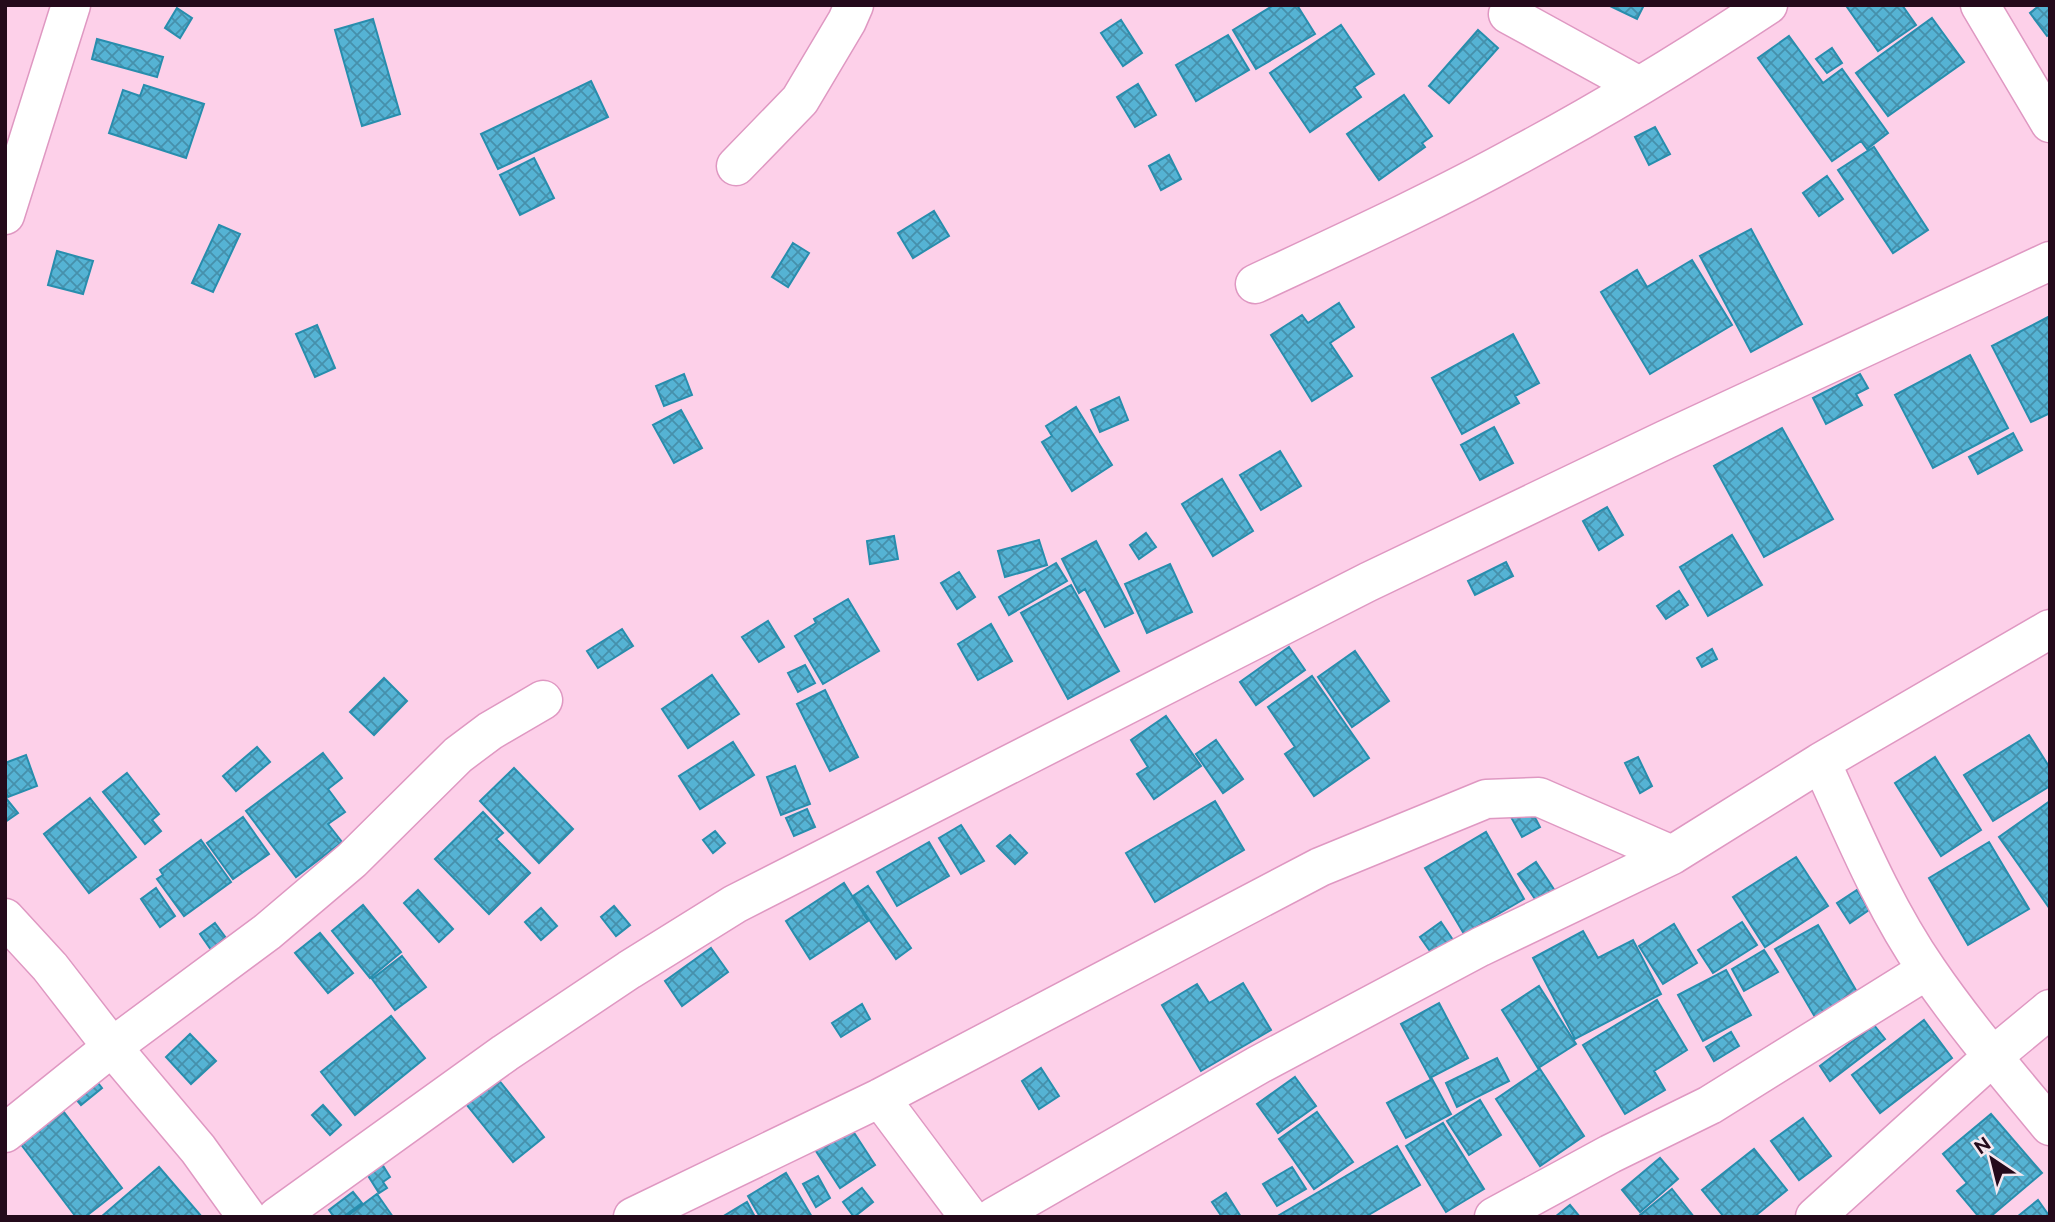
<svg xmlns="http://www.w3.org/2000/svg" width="2055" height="1222" font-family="Raleway,sans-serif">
<defs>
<pattern id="building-cross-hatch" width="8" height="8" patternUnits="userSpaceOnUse" patternTransform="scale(1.75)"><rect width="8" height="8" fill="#55b3d4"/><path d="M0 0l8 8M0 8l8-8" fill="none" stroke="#4690ab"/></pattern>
</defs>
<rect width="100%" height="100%" fill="#fdd0e9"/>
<path fill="url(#building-cross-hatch)" stroke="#288dad" stroke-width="2" d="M1274,5h23l18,29 -59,35 -23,-39z
M1608,5h36l-7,14z
M1850,5h52l14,20 -38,26 -31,-44z
M2040,5h7l3,4v25l-3,2 -17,-23z
M177,8l15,10 -12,20 -15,-10z
M1932,18l32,44 -76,54 -32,-43z
M373,19l27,95 -38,12 -27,-96z
M1121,20l21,33 -19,13 -22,-33z
M1341,25l33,49 -20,13 7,10 -51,35 -40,-59z
M1478,30l20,18 -49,55 -20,-17z
M1228,35l21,35 -53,31 -20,-36z
M1789,36l34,47 19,-14 46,64 -21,16 -6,-8 -29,20 -74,-103z
M97,39l66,18 -6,20 -65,-18z
M1832,48l10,15 -15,10 -11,-14z
M591,81l17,36 -110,52 -17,-35z
M1138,84l18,31 -21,12 -18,-30z
M144,85l60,19 -18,54 -77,-25 14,-43 17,6z
M1404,95l28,41 -10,7 3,4 -46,33 -32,-46z
M1655,127l15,27 -21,11 -14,-28z
M1874,147l54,83 -35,23 -55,-83z
M1169,155l12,24 -20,11 -12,-24z
M534,158l20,40 -34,17 -20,-40z
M1827,176l16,23 -24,17 -16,-23z
M934,211l15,25 -36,22 -15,-25z
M219,225l21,9 -27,58 -21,-9z
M1751,229l51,95 -51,28 -51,-96z
M793,243l16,10 -21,34 -16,-10z
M57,251l36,10 -10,33 -35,-9z
M1692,260l40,65 -82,49 -49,-82 36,-22 10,17z
M1339,303l15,24 -24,16 22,33 -40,25 -41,-66 31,-20 6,8z
M2050,316v97l-19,9 -39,-76z
M317,325l18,43 -20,9 -19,-43z
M1513,334l26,49 -24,13 4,7 -57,31 -30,-56z
M1970,355l38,73 -75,40 -38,-73z
M684,374l8,21 -28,11 -8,-20z
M1860,374l8,14 -12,6 6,11 -36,19 -13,-26z
M1119,397l9,23 -28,12 -9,-22z
M1076,407l36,58 -40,26 -30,-49 10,-6 -6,-10z
M681,410l21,38 -28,15 -21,-38z
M1494,427l19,36 -33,17 -19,-35z
M1782,428l51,91 -69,38 -50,-91z
M2013,433l9,17 -44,24 -9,-17z
M1280,451l21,35 -40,24 -21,-35z
M1222,479l31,52 -40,25 -31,-52z
M1607,507l16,28 -24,15 -16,-29z
M1146,533l10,14 -17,12 -9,-14z
M1732,535l30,50 -54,31 -28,-49z
M894,536l4,23 -28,5 -3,-23z
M1039,540l8,25 -42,12 -7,-26z
M1096,541l37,72 -28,14 -20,-38 -6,4 -17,-34z
M1506,562l7,14 -38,19 -7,-14z
M1056,563l11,18 -58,34 -10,-18z
M1170,564l22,48 -45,21 -22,-49z
M959,572l16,25 -18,12 -16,-26z
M1071,585l48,86 -51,28 -47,-86z
M1679,591l9,14 -22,14 -9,-13z
M848,599l31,52 -56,33 -28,-48 21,-13 -2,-4z
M768,621l16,26 -25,15 -17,-25z
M991,624l21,37 -34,19 -20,-36z
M622,629l11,17 -35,22 -11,-17z
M1289,647l16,23 -49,35 -16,-23z
M1712,649l5,10 -15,8 -5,-9z
M1355,651l34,50 -37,26 -34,-50z
M805,665l10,18 -17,9 -10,-19z
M712,675l27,39 -51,34 -26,-39z
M1312,676l57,82 -55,38 -29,-42 10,-7 -27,-40z
M384,678l23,23 -33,34 -24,-23z
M825,690l33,67 -28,14 -33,-67z
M1166,716l35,50 -47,33 -17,-25 11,-7 -17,-27z
M2029,735l21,33v18l-57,35 -29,-46z
M1216,740l27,39 -20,14 -27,-39z
M733,742l21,33 -54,34 -21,-33z
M257,747l13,15 -34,29 -13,-15z
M323,753l19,25 -14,11 17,23 -17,12 14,18 -46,35 -50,-66z
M26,755l11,31 -29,11 -3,-7v-27z
M1638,757l14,29 -12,7 -15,-30z
M1935,757l46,73 -40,26 -46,-73z
M795,766l15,38 -29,11 -14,-38z
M514,768l59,61 -34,34 -59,-62z
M127,773l32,41 -7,6 9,11 -16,13 -42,-52z
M5,797l13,16 -13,9z
M90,798l46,59 -47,36 -45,-59z
M1525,798l15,29 -18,10 -16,-29z
M1215,801l29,49 -89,52 -29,-49z
M2050,801v108l-51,-72z
M807,809l8,18 -21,9 -8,-18z
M483,812l20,21 -7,6 34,34 -41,41 -54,-55z
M243,817l26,37 -36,25 -26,-36z
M961,825l23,36 -23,13 -22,-36z
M715,831l10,12 -12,10 -10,-13z
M1486,832l38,67 -60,35 -39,-66z
M1010,835l17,18 -12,11 -18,-18z
M201,840l30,42 -47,34 -27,-37 6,-4 -3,-5z
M929,842l20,34 -52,30 -20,-34z
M1989,842l40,67 -61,36 -39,-67z
M1796,857l32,49 -63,41 -32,-50z
M1536,862l19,29 -18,11 -19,-28z
M844,883l24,38 -58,38 -24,-38z
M868,886l43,62 -15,11 -43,-63z
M156,888l19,28 -15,11 -19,-28z
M418,890l35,39 -14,13 -35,-39z
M1857,890l12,20 -19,13 -13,-20z
M363,905l38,47 -31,26 -38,-47z
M614,906l16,19 -14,11 -15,-19z
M541,908l16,18 -16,14 -16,-18z
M1441,922l12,18 -21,14 -12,-17z
M1742,922l15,23 -44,28 -15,-23z
M215,923l14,19 -15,12 -14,-20z
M1674,924l23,39 -34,21 -24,-38z
M1818,925l39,67 -42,25 -40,-68z
M1583,931l15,27 35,-18 28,54 -86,45 -42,-81z
M320,933l33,40 -25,20 -33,-40z
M711,948l17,24 -46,34 -17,-25z
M1764,950l14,22 -34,19 -12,-22z
M402,956l24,31 -31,23 -23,-31z
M1726,970l25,45 -48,26 -25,-46z
M1243,983l28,47 -70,41 -39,-66 35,-21 12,19z
M1539,986l37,58 -38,24 -36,-58z
M1657,1000l30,50 -33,21 11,19 -40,24 -42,-69z
M1439,1003l29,55 -38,20 -29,-54z
M862,1004l8,15 -29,18 -9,-14z
M391,1016l34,42 -70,57 -34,-43z
M1924,1020l28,38 -72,55 -28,-38z
M1874,1025l11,14 -55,42 -10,-15z
M1731,1032l8,14 -25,15 -8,-14z
M190,1034l26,27 -25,23 -25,-27z
M1497,1058l12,23 -52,26 -11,-24z
M1041,1068l18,28 -20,13 -17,-28z
M1540,1069l44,67 -44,30 -44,-67z
M91,1074l11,14 -21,17 -12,-14z
M1295,1077l21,29 -38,27 -21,-29z
M498,1079l46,58 -31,25 -47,-58z
M1432,1079l19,35 -45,24 -19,-35z
M54,1099l68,89 -37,29h-9l-56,-74z
M1480,1100l21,35 -32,20 -22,-34z
M323,1105l18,20 -11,10 -18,-20z
M1317,1112l36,50 -39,27 -35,-50z
M1991,1114l51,59 -52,44h-11l-22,-26 10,-8 -24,-29z
M1803,1118l28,38 -32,24 -28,-39z
M1443,1123l41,66 -38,23 -40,-66z
M849,1125l26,40 -35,23 -26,-40z
M1397,1146l23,39 -55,32h-89z
M1754,1149l33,41 -33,27h-30l-22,-27z
M1660,1158l18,21 -38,33 -18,-22z
M382,1164l8,13 -7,5 4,6 -8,5 -12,-19z
M159,1167l43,50h-101z
M1292,1167l14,22 -29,17 -14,-22z
M786,1173l26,44h-52l-12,-21z
M818,1176l12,22 -14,9 -13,-23z
M862,1188l11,14 -19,15 -11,-15z
M1672,1189l22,28h-53l-1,-2z
M353,1192l9,11 -19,14h-9l-5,-7z
M1226,1193l15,24h-19l-10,-15z
M377,1194l16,23h-47z
M2038,1200l12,17h-33z
M747,1202l8,15h-33z
M1570,1205l10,12h-25z"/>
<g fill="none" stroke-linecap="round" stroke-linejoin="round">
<g stroke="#df98c2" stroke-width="41">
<path id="street" d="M1512,5l-4,9 131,72
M1980,5l70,118
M736,166l64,-66 47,-79 7,-16
M5,215l66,-210
M1255,284c90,-42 180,-83 267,-131 84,-45 166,-95 246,-148
M1821,762c32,70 62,144 107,209 37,54 80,104 122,155
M5,918l45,49 62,80 86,102 49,68
M880,1098l89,119
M5,1133l107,-86 155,-115 85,-72 106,-105 32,-24 53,-31
M277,1217l228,-164 124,-83 106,-66 633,-322 297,-142 385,-179
M633,1217l247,-119 440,-231 166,-68 53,-2 133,58
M994,1217l266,-153 220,-117 192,-92 149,-93 229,-133
M1494,1217l116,-63 100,-49 217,-135
M1815,1217l177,-160 58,-48"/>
</g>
<use href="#street" stroke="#fff" stroke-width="38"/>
</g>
<rect width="2055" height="1222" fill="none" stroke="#240a1b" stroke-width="14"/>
<g transform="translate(1992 1159) rotate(325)" stroke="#f6e7ef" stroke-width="5" paint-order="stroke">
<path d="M0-5L12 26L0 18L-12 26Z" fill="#240a1b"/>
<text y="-10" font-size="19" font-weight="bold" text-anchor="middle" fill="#240a1b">N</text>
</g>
</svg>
